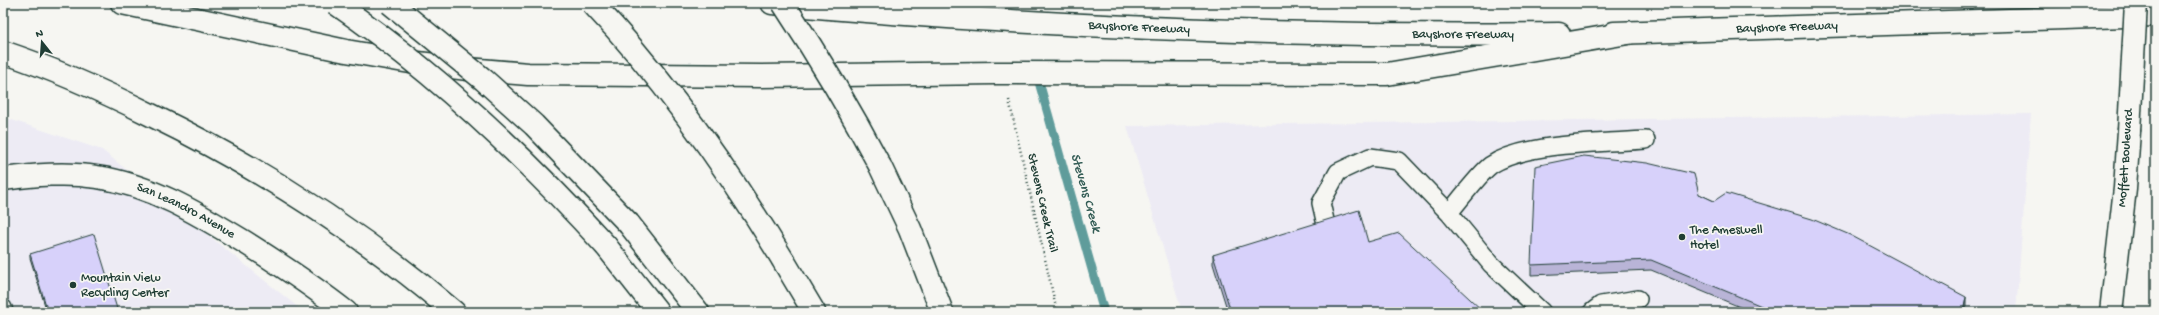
<svg xmlns="http://www.w3.org/2000/svg" width="2159" height="315" font-family="'Gochi Hand',sans-serif">
<rect width="100%" height="100%" fill="#f6f6f2"/>
<filter id="ink" filterUnits="userSpaceOnUse"><feTurbulence type="fractalNoise" baseFrequency=".025" numOctaves="2"/><feDisplacementMap in="SourceGraphic" scale="8" xChannelSelector="R" yChannelSelector="G"/><feConvolveMatrix kernelMatrix="1 2 1 2 8 2 1 2 1" color-interpolation-filters="sRGB"/></filter>
<g filter="url(#ink)">
<path fill="#edebf4" d="M2031,114l-15,198h-834l-55,-186z
M3,117l99,33 202,162h-301z"/>
<g fill="none" stroke-linecap="round" stroke-linejoin="round">
<path stroke="#5f9c9b" stroke-width="9" d="M1039,82l65,230"/>
<g stroke="#1f3d34" stroke-width="20">
<path id="lane" d="M1449,213c9,-11 32,-41 42,-48 35,-23 113,-22 155,-25
M1327,229l-6,-26 17,-31 32,-15 29,4 50,52 42,51 51,48
M3,308l1,4
M1592,312l9,-7 37,-6"/>
</g>
<g stroke="#1f3d34" stroke-width="25">
<g id="street">
<path id="s1" d="M3,179c31,-4 63,-7 94,-2 54,8 100,36 146,64 35,22 70,45 103,71"/>
</g>
</g>
<g stroke="#1f3d34" stroke-width="25">
<path id="secondary" d="M2111,312l14,-124 4,-57"/>
</g>
<g stroke="#1f3d34" stroke-width="25">
<g id="highway">
<path d="M122,3l224,48 64,11 58,7 60,5 233,2 235,-3 391,1 241,-41"/>
<path id="s2" d="M772,3c261,24 524,34 787,31"/>
<path id="s3" d="M1614,33l542,-18"/>
<path d="M3,52c51,17 100,39 148,63 109,53 211,118 303,197"/>
<path d="M880,166l30,63 32,83"/>
<path d="M629,224l69,88"/>
<path d="M606,246l52,66"/>
<path d="M783,260l31,52"/>
</g>
</g>
<path stroke="#1f3d34" stroke-width="2.5" stroke-dasharray="1 3" stroke-linecap="butt" d="M1009,100l48,212"/>
<use href="#lane" stroke="#f6f6f2" stroke-width="17"/>
<use href="#street" stroke="#f6f6f2" stroke-width="22"/>
<use href="#secondary" stroke="#f6f6f2" stroke-width="22"/>
<use href="#highway" stroke="#f6f6f2" stroke-width="22"/>
<g stroke="#1f3d34" stroke-width="25" stroke-linecap="butt">
<path id="secondary-bridge" d="M2129,131l7,-128"/>
</g>
<g stroke="#1f3d34" stroke-width="25" stroke-linecap="butt">
<path id="highway-bridge" d="M335,3c101,69 189,153 271,243
M390,3l94,77 50,45 95,99
M592,3c74,78 135,165 191,257
M783,3c35,53 67,106 97,163"/>
</g>
<use href="#secondary-bridge" stroke="#f6f6f2" stroke-width="22"/>
<use href="#highway-bridge" stroke="#f6f6f2" stroke-width="22"/>
</g>
<path fill="#b9b4d7" stroke="#1f3d34" d="M1699,194l15,7 252,106 -1,5h-213l-101,-42 -120,5v-10z
M1368,242l116,70h-256l-15,-48v-9z
M30,254l88,58h-71l-17,-54z"/>
<path fill="#9692af" stroke="#1f3d34" d="M1966,297v10l-1,5h-2z"/>
<path fill="#d7d1fa" stroke="#1f3d34" d="M1584,156l63,7 47,11 5,20 15,7 12,-8 86,26 38,16 116,62 -3,15h-187l-125,-52 -120,5 4,-99z
M1359,210l9,32 31,-9 85,79h-253l-18,-57z
M94,234l24,78h-70l-18,-58z"/>
</g>
<g fill="#1f3d34" stroke="#f6f6f2" stroke-width="1.5">
<circle cx="1682" cy="237" r="4"/>
<circle cx="73" cy="285" r="4"/>
</g>
<g text-anchor="middle" dominant-baseline="central" stroke-width="3.5" stroke-linejoin="round" paint-order="stroke">
<g font-size="13" fill="#1f3d34" stroke="#f6f6f2">
<text stroke="none"><textPath href="#s2" startOffset="368">Bayshore Freeway</textPath></text>
<text stroke="none"><textPath href="#s3" startOffset="173">Bayshore Freeway</textPath></text>
<text stroke="none"><textPath href="#s2" startOffset="692">Bayshore Freeway</textPath></text>
<text transform="translate(2126 158) rotate(-86)">Moffett Boulevard</text>
<text transform="translate(1042 203) rotate(77)">Stevens Creek Trail</text>
<text stroke="none"><textPath href="#s1" startOffset="190">San Leandro Avenue</textPath></text>
</g>
<g font-size="13" fill="#1f3d34" stroke="#f6f6f2" text-anchor="start">
<text x="1690" y="230">The Ameswell<tspan x="1690" dy="15">Hotel</tspan></text>
<text x="81" y="278">Mountain View<tspan x="81" dy="15">Recycling Center</tspan></text>
</g>
<g font-size="14" font-style="italic" fill="#345d56" stroke="#f6f6f2">
<text transform="translate(1085 193) rotate(74)">Stevens Creek</text>
</g>
</g>
<rect width="2159" height="315" fill="none" stroke="#f6f6f2" stroke-width="16"/>
<rect x="8" y="8" width="2143" height="299" fill="none" stroke="#1f3d34" stroke-width="1.5" filter="url(#ink)"/>
<g transform="translate(42 42) rotate(343)" stroke="#f6f6f2" stroke-width="3" paint-order="stroke">
<path d="M0-3L7 15L0 10L-7 15Z" fill="#1f3d34"/>
<text y="-6" font-size="11" font-weight="bold" text-anchor="middle" fill="#1f3d34">N</text>
</g>
</svg>
